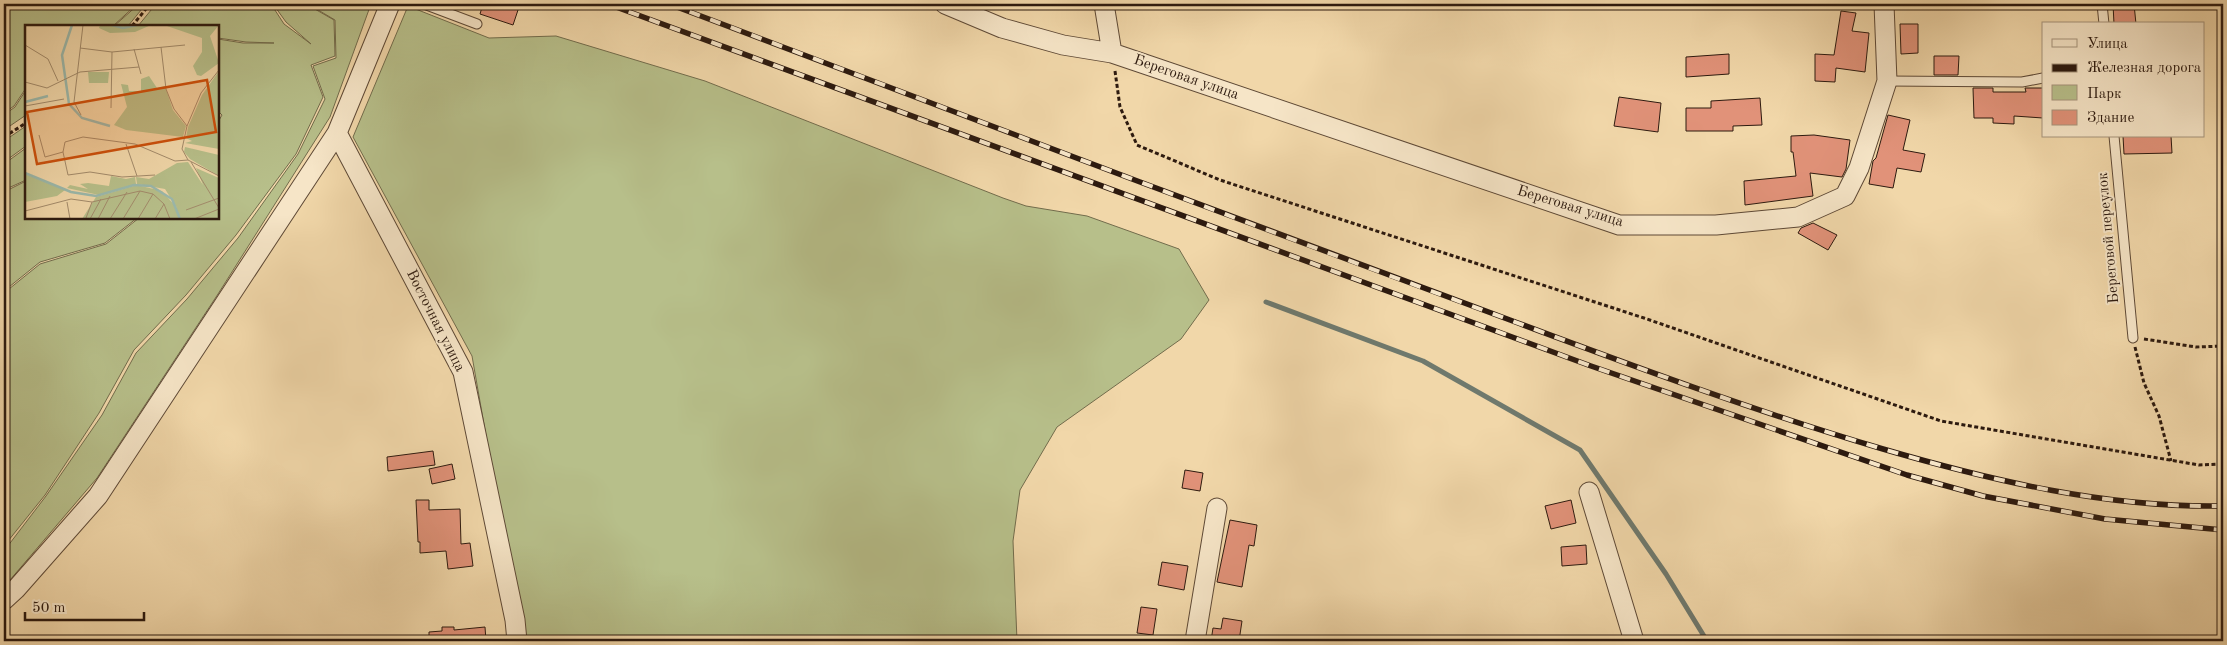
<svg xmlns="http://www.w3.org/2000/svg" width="2227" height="645" font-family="'Old Standard TT',serif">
<rect width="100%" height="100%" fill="#f1d7a9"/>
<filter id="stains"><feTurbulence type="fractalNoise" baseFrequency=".004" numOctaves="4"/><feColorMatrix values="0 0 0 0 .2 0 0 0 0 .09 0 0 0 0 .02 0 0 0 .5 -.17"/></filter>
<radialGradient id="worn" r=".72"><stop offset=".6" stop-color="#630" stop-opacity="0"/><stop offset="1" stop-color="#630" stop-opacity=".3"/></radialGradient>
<path fill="#b7bf8a" stroke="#726c4c" d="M4,4h133l-24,22h-87v62l-12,18 -10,7z
M139,4h7l-18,22h-14z
M156,4h115l13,20 27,20 -25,-22 -13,-18h33l28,16 1,36 -24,9 12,32 -27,57 -60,81 -50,60 -52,55 -35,63 -54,82 -41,51v-253l36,-29 66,-20 33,-26h79v-96l4,-7 -4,-4v-72l25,4h31l-28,-1 -28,-4v-12h-80z
M308,4h63l-41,113 -112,177 -121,184 -93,109v-36l42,-55 56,-81 34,-62 51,-54 51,-61 60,-84 27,-55 -12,-33 23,-8 -1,-38z
M408,6l81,32 67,-2 149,45 298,117 23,8 61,10 92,33 30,51 -28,39 -124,88 -37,63 -7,51 4,100h-495l-50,-285 -119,-219z
M26,90v25l-22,15v-15l11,-8z
M26,126v20l-22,16v-21z
M26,148v32l-22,10v-26z
M26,181v37h111l-32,25 -65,19 -36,29v-99z"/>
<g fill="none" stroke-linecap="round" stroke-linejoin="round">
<path stroke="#6f796d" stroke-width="5" d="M1266,302l157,59 157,89 86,124 41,67"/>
</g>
<path fill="#e19279" stroke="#2d1a0f" d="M483,4h37l-7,21 -33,-11z
M2113,4h21l2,20h-22z
M1841,11l15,2 -4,18 17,2 -4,39 -29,-4 -1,14 -20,-1v-27l19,1z
M1900,24h18v29l-17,1z
M1729,54v20l-43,3v-20z
M1934,56h25l-1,19h-24z
M1973,88h20v4h33l-1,-4h18v30l-29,-2v8l-21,-1v-5h-19z
M1619,97l42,6 -3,29 -44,-6z
M1760,98l2,27 -29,1v5h-47v-23h25v-7z
M1888,115l22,5 -7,30 22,4 -4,18 -24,-4 -4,20 -24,-4 4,-23 3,-3z
M1814,135l36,5 -4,29 -4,8 -32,-4 3,23 -68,9 -1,-24 52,-5 -3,-24h-2v-16z
M2123,136h48l1,17 -48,1z
M1813,223l24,12 -9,15 -30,-17 3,-5z
M433,451l2,14 -47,6 -1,-14z
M452,464l3,15 -23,5 -3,-15z
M1185,470l18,3 -3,18 -18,-3z
M416,500h13v10l31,-1 1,35 9,-1 3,23 -25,3 -2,-18 -26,2v-11h-2z
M1571,500l5,23 -25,6 -6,-23z
M1230,520l27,5 -3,21 -5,-1 -7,42 -25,-5z
M1586,545l1,19 -25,2 -1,-19z
M1162,562l26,4 -4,24 -26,-5z
M1141,607l16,2 -4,26 -16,-2z
M1223,618l19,3 -3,20h-28l2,-13 8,1z
M442,627h12v3l31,-3 1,14h-57v-9l13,-1z"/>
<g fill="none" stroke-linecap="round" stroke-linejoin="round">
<g stroke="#5e4936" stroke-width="11">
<path id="service" d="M424,4l53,20
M2102,4l2,20
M1887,81l135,1 21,-4
M2114,136l19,202"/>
</g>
<g stroke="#5e4936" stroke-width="21">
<path id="minor" d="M945,4l57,24 61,17 49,8 507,172h97l82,-8 47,-21 14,-28 28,-87 -3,-77
M1104,4l8,49
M337,133l126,239 52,248 2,21
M1589,492l45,149
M4,600l12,-11 82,-93 239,-363 53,-129
M1195,641l22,-133"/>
</g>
<path stroke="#2d1a0f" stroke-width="3" stroke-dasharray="4 2.5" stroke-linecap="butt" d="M132,26l18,-22
M1115,71l5,36 17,38 83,35 424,138 297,103 258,44 24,-1
M4,137l22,-14
M2144,339l52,8 27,-1
M2135,347l9,36 15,33 12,45"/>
<use href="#service" stroke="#f6e5c7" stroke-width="9"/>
<use href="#minor" stroke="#f6e5c7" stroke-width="19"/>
<g stroke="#2d1a0f" stroke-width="5.5">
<path id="rail" d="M608,4l983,362 316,109 76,21 122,23 118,11
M669,4c280,105 560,213 841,316 123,46 247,92 373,129 110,32 225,59 340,57"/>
</g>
<use href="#rail" stroke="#f6e5c7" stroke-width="4" stroke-dasharray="11" stroke-linecap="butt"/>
</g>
<g text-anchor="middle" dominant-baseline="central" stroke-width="4" stroke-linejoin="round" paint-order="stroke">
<g font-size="15" fill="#2d1a0f" stroke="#f6e5c7">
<text transform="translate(1186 78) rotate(19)">Береговая улица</text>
<text transform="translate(1570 207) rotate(17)">Береговая улица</text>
<text transform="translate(2109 238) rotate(-95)">Береговой переулок</text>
<text transform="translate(435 321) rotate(63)">Восточная улица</text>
</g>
</g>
<g transform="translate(25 25)">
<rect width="194" height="194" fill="#f1d7a9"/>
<path d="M75,0l35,1 16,-1 -16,7 -25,1 -11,-5zM139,0h55l-9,11 9,27 -18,13 -4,-1 -4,-9 9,-14v-14zM194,46v78l-34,-6 7,-2 -6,-3 2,-11 14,-32zM63,47h21l-1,11h-19zM124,51l8,12 8,-2 8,24 13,16 -3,11 -57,-7 -12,-5 13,-18 -6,-23 7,1 1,6h12v-12zM160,122l34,8v21l-29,-17 -6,-7zM163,137l15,23 -7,-17 23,10v41h-39l-1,-4 -1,4h-96l14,-22 41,-12 25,6 15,17 -12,-19 -28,-5 -1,-7 13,2 28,-16zM0,149l40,16 -8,6 -32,6zM86,151l15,3 9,-2 1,7 -37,11 -32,-7 3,-3 18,4 -8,-5 8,-1 21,3z" fill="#b7bf8a"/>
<path fill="none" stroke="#9bb9ac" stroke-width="2.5" d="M47,0l-10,30 7,49 13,14 28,8M87,0l11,3 14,-3M0,77l23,-6M0,148l46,19 25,4 38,-11 17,1 21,13 8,20"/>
<path fill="none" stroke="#a38b6b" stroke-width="1" d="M0,20l23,14 10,22M136,22l5,42 8,20 13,17M55,23l32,4 73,-7M109,24l7,25M194,45l-18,23 -14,33 -5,23 6,11 31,16M0,57l22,6 33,-16 59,-5M0,81l39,-7M86,83l1,-56M56,90l-7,-13 9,-77M14,110l6,22 18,-5M101,119l11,32M166,137l28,46M130,150l-33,2 -32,-5 -22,3 -5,-23 2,-10 18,-5 52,7 40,17 13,-1M42,177l3,17M161,185l33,-12M0,186l46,-12 21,3 48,-11 13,3 11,10 6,15M61,193l6,-16M65,194l11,-20M73,194l12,-23M85,194l17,-27M98,194l17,-28M113,194l15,-25M130,194l9,-15M169,194l25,-10"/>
<path fill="#cc500c" fill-opacity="0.15" stroke="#cc500c" stroke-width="2.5" d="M182,55l9,52 -179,32 -10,-52z"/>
<rect width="194" height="194" fill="none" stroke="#2d1a0f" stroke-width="2.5"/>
</g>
<rect width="2227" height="645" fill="none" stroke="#f1d7a9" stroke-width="20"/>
<rect x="5" y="5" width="2217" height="635" fill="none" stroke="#2d1a0f" stroke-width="2.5"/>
<rect x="10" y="10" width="2207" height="625" fill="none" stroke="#2d1a0f"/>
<rect x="2042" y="22" width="162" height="115" fill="#f6e5c7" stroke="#a6947d"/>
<rect x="2052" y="39" width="25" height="8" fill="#f6e5c7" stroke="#a6947d"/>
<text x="2087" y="48" font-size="15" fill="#2d1a0f">Улица</text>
<rect x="2052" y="64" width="25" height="8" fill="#2d1a0f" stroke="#a6947d"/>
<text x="2087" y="72" font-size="15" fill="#2d1a0f">Железная дорога</text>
<rect x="2052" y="85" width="25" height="15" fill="#b7bf8a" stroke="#a6947d"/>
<text x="2087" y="98" font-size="15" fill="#2d1a0f">Парк</text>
<rect x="2052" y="110" width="25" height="15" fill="#e19279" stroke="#a6947d"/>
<text x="2087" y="122" font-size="15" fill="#2d1a0f">Здание</text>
<path d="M25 612v8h119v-8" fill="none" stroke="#2d1a0f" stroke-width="2.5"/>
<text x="32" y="612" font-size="15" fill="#2d1a0f" stroke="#f6e5c7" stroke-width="4" paint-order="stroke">50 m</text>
<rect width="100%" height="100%" filter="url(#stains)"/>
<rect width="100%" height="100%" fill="url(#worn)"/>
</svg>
